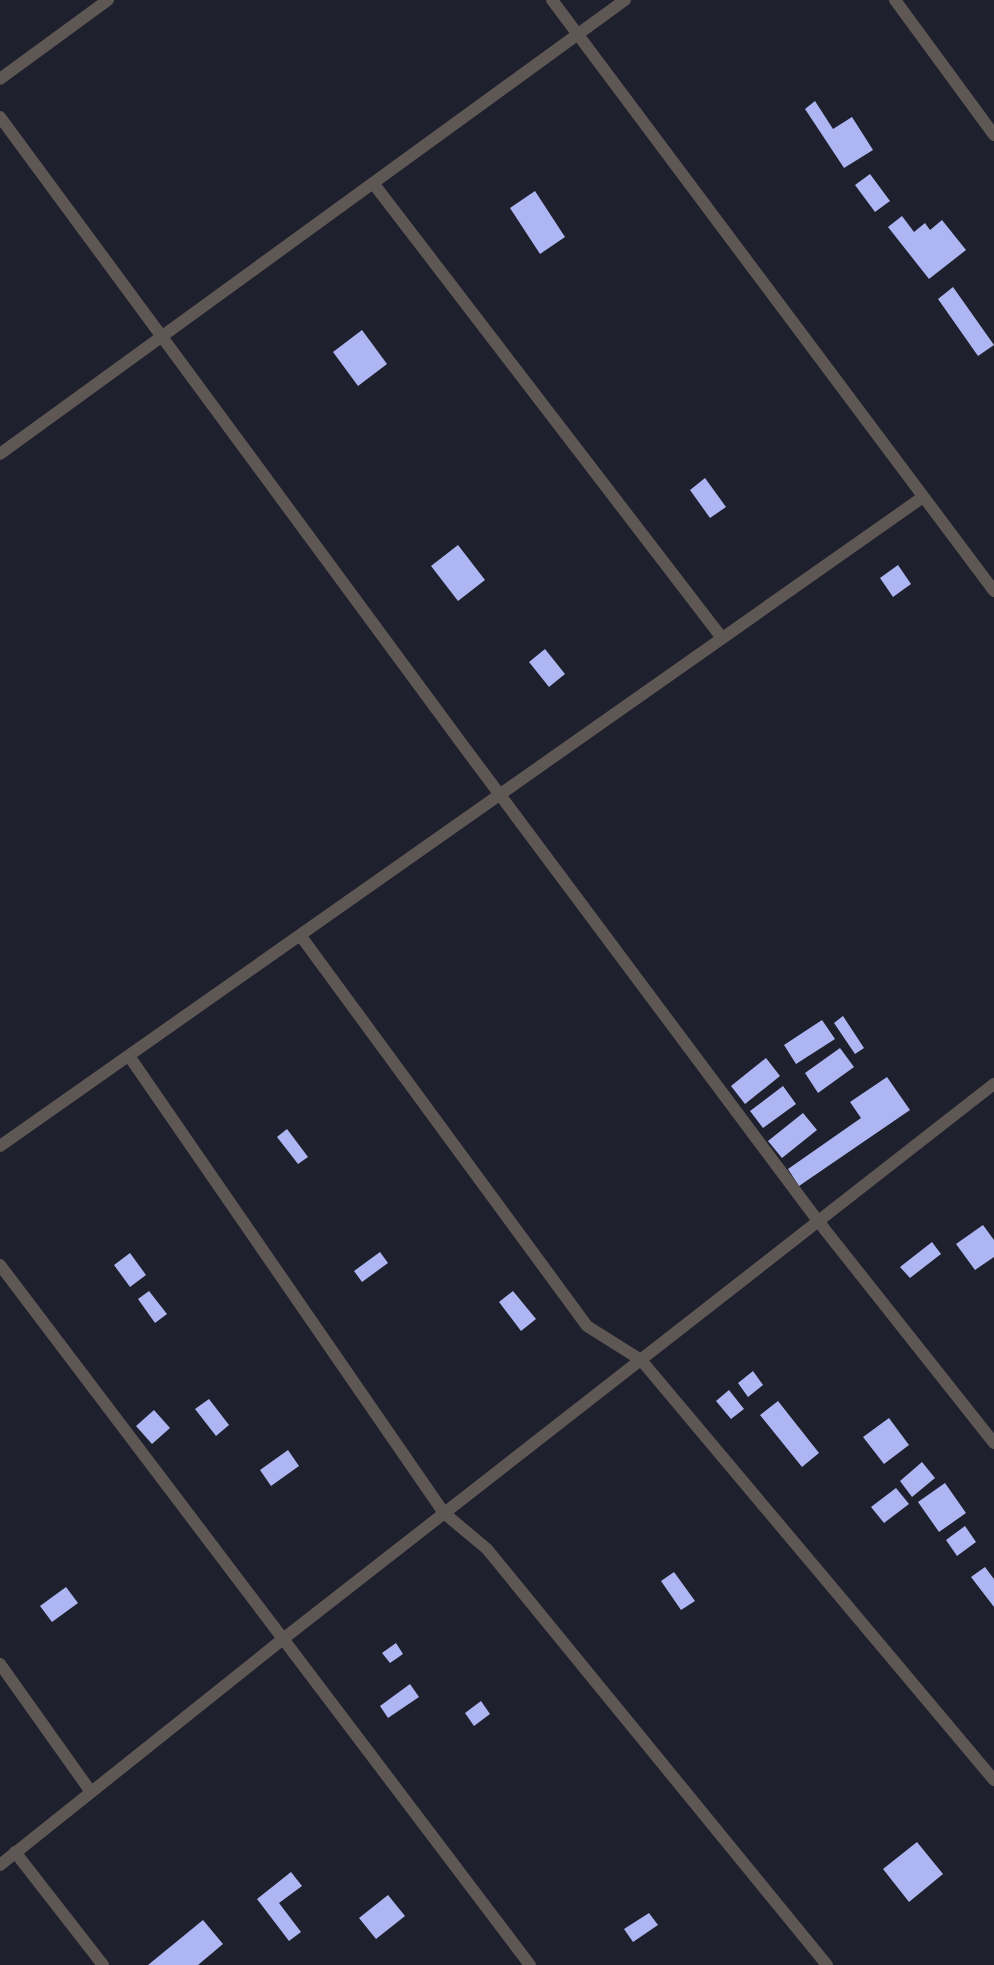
<svg xmlns="http://www.w3.org/2000/svg" width="994" height="1965" font-family="Lato,sans-serif">
<rect width="100%" height="100%" fill="#1e202e"/>
<path fill="#adb6f3" d="M815,101l18,28 19,-12 21,33 -29,18 -39,-59z
M870,174l20,27 -15,11 -20,-27z
M535,191l30,46 -25,17 -30,-46z
M902,216l12,16 11,-9 5,7 12,-10 24,30 -37,29 -41,-52z
M953,287l41,58 -16,11 -40,-57z
M362,330l25,34 -29,22 -25,-34z
M705,478l21,29 -16,11 -20,-28z
M458,545l27,35 -27,21 -27,-35z
M898,565l13,19 -18,13 -13,-19z
M545,649l20,25 -16,13 -20,-25z
M843,1016l21,32 -9,6 -21,-31z
M822,1020l13,19 -39,25 -12,-19z
M840,1048l14,19 -36,26 -13,-20z
M766,1058l14,18 -35,28 -14,-18z
M887,1077l23,33 -111,76 -11,-17 73,-51 -11,-16z
M783,1086l13,18 -33,24 -13,-17z
M803,1113l14,17 -35,28 -14,-17z
M287,1129l21,28 -10,7 -21,-27z
M983,1225l11,15v17l-19,13 -19,-26z
M932,1242l9,12 -31,24 -10,-11z
M380,1252l8,11 -26,19 -8,-11z
M130,1253l16,22 -16,12 -16,-22z
M149,1291l18,23 -12,9 -17,-24z
M513,1291l23,28 -15,12 -22,-29z
M753,1371l10,14 -15,12 -10,-14z
M729,1390l15,19 -13,10 -15,-18z
M209,1399l20,26 -13,11 -21,-27z
M778,1401l41,52 -17,14 -42,-52z
M154,1410l16,18 -18,16 -16,-18z
M889,1418l20,27 -25,19 -21,-27z
M288,1450l11,16 -28,20 -11,-16z
M922,1462l13,16 -23,19 -12,-16z
M945,1483l21,30 -27,19 -21,-30z
M896,1488l13,16 -25,19 -13,-16z
M965,1526l11,16 -19,14 -11,-16z
M985,1567l9,12v28l-23,-30z
M674,1572l21,29 -14,9 -20,-29z
M66,1587l12,16 -26,19 -12,-16z
M396,1643l7,11 -13,9 -8,-10z
M410,1684l9,13 -31,21 -8,-12z
M481,1701l9,13 -16,12 -9,-13z
M917,1842l26,32 -34,28 -26,-33z
M291,1872l11,14 -23,17 22,29 -12,9 -32,-42z
M388,1895l17,21 -29,23 -17,-21z
M649,1913l9,12 -25,17 -9,-13z
M203,1920l20,24 -25,21h-50z"/>
<g fill="none" stroke-linecap="round" stroke-linejoin="round">
<path stroke="#5f5753" stroke-width="12" d="M552,0l442,591
M895,0l99,135
M0,79l108,-79
M0,117l462,627 356,477 176,222
M373,183l349,455
M0,454l625,-454
M300,935l287,391 54,34 353,420
M129,1056l315,457 43,36 340,416
M0,1146l923,-649
M0,1265l530,700
M0,1664l91,128
M15,1852l88,113
M0,1865l283,-226 711,-555"/>
</g>
</svg>
